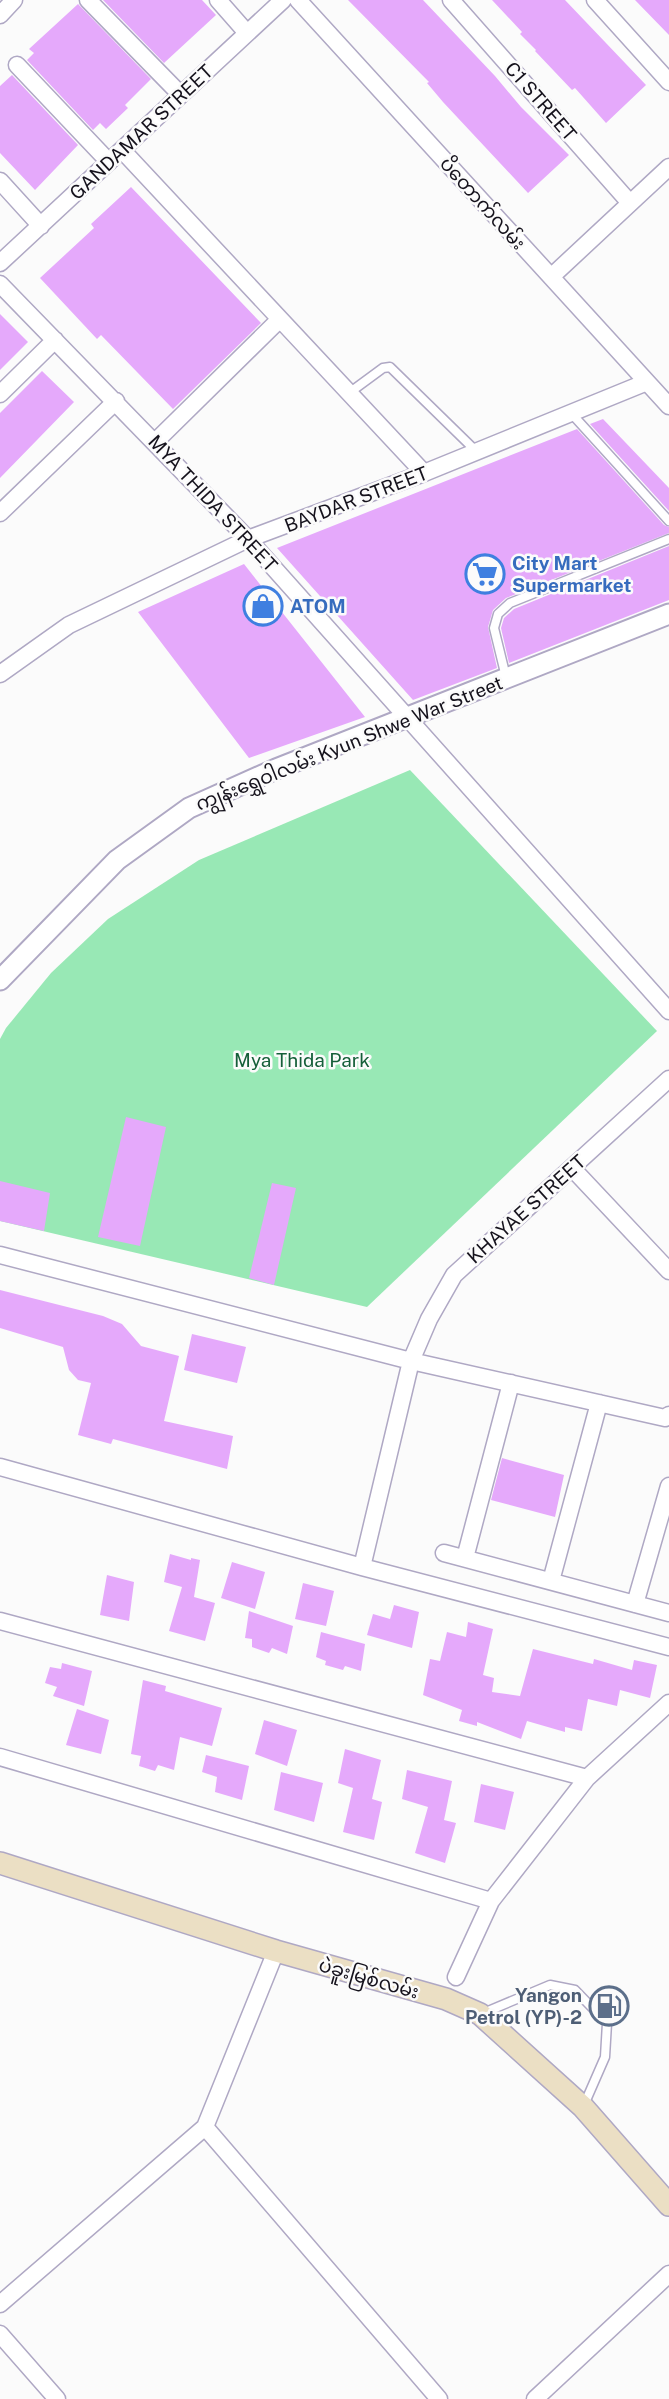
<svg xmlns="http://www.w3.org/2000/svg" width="669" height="2399" font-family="'Public Sans','Noto Sans Myanmar',sans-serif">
<rect width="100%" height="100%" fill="#fbfbfb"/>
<path fill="#98e8b5" d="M410,770l247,261 -290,276 -367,-86v-182l6,-11 45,-55 57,-54 91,-59z"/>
<path fill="#e5a9fb" d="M103,0h99l14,15 -52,48z
M348,0h75l72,76 26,31 48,48 -41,38 -85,-91 -16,-19 2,-1z
M492,0h73l81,85 -40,38 -31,-35 -3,2 -37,-39 1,-1 -16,-16 2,-2z
M635,0h34v35z
M78,4l73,75 -26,26 3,3 -22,21 -6,-6 -7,7 -66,-70 7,-7 -5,-4z
M12,75l66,70 -43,45 -35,-37v-67z
M131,187l130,136 -88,86 -72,-74 -4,4 -57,-61 54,-50 -3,-4z
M0,314l28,28 -28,28z
M42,371l32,31 -74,76v-65z
M603,419l66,69v23l-79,-87z
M577,429l87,96 5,2v6l-163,65 -13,12 -5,17 9,41 -84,32 -136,-152z
M669,546v54l-160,63 -8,-35 3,-10 10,-9z
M244,564l121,153 -116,41 -111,-146z
M126,1117l40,10 -26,119 -42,-9z
M0,1181l50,12 -6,38 -44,-10z
M272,1183l24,5 -22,97 -25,-7z
M0,1290l103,26 19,8 19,22 38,10 -15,65 69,15 -6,33 -114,-30 -2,5 -33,-9 13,-52 -13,-3 -9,-10 -6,-23 -63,-19z
M192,1334l54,13 -9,36 -53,-13z
M502,1458l62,17 -9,42 -64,-17z
M170,1554l21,6v-2l9,2 -6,37 21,6 -10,38 -36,-10 13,-44 -18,-5z
M232,1562l33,10 -10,37 -34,-11z
M107,1575l27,7 -5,39 -29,-6z
M303,1583l31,8 -8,35 -31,-7z
M394,1605l25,7 -7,36 -45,-13 6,-21 17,5z
M249,1611l44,15 -6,28 -15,-6 -3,5 -17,-6v-8l-7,-1z
M468,1622l25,7 -10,46 11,3 -2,14 28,4 13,-47 60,15 1,-5 38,11 2,-10 23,5 -7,33 -30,-8 -3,16 -29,-7 -6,32 -17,-4v5l-38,-11 -6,18 -44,-17v4l-18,-5 3,-11 -39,-15 7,-36 10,2 7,-29 19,5z
M321,1632l44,12 -4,27 -16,-5 -2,4 -18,-5 1,-4 -10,-4z
M62,1663l30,8 -8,35 -31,-10 4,-9 -12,-4 5,-16 11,2z
M143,1680l23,6 -1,5 57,17 -10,38 -32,-9 -6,33 -16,-5 -3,6 -16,-5 2,-10 -10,-2z
M77,1709l32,11 -8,34 -35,-9z
M264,1720l33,10 -10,36 -32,-12z
M345,1749l36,11 -9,39 10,3 -8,38 -31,-8 10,-44 -15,-5z
M206,1755l43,11 -7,34 -27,-8 2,-15 -15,-5z
M407,1770l45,11 -8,39 12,3 -11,40 -30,-10 13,-46 -26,-8z
M281,1772l42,11 -9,39 -40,-12z
M481,1784l33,8 -9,38 -31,-8z"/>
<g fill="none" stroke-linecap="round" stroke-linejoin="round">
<g stroke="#afa8c4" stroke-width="11">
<path id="service" d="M349,393l34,-25 7,-1 87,85
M571,413l98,108
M506,677l-12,-49 4,-14 12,-11 159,-64
M481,2014l69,-29 25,5 32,33 -2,34 -21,48"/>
</g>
<g stroke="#afa8c4" stroke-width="19">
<path id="minor" d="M88,0l93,95
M218,0l29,33
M298,0l371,406
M451,0l179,203
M595,0l74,82
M0,15l14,-15
M17,65l92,97
M122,150l302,323
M0,181l41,45
M0,263l283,-263
M551,277l118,-110
M0,284l248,255 421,472
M0,394l55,-54
M155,442l125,-123
M0,513l116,-112
M0,674l69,-49 179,-86 176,-66 223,-91
M572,1168l97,103
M0,1255l411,106 254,57 4,-3
M0,1467l362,100 307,80
M444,1553l225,60
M465,1558l46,-175
M362,1567l49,-206 18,-42 25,-44 215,-196
M551,1581l48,-178
M635,1604l34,-118
M0,1621l587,157
M0,1757l491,144
M276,1951l-71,176 234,272
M456,1977l35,-76 96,-123 82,-75
M0,2304l205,-177
M0,2334l57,65
M535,2399l134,-125"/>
</g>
<g stroke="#afa8c4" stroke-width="23">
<path id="tertiary" d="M0,980l117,-120 72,-52 87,-39 393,-155"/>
</g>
<g stroke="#afa8c4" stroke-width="24">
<path id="secondary" d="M0,1863l276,88 170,48 34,15 103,93 86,98"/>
</g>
<use href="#service" stroke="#fff" stroke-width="8"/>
<use href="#minor" stroke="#fff" stroke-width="16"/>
<use href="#tertiary" stroke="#fff" stroke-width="19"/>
<use href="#secondary" stroke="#ebdfc4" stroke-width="21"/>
</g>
<defs>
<g id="supermarket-ring" transform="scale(2.0125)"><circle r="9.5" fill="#fbfbfb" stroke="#3f7fe0" stroke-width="1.5"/><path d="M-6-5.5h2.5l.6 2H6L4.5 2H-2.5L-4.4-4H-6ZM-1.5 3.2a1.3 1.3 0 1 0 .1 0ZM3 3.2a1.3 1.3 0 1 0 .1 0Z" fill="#3f7fe0"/></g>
<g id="shop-ring" transform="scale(2.0125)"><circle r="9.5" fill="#fbfbfb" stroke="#3f7fe0" stroke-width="1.5"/><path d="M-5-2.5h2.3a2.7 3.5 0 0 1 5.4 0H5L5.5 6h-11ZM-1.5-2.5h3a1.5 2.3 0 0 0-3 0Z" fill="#3f7fe0"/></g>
<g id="fuel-ring" transform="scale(2.0125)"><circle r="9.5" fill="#fbfbfb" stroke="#5c6f8a" stroke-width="1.5"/><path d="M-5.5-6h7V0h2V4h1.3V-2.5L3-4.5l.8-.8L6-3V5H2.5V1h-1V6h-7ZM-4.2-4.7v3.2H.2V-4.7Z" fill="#5c6f8a"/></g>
</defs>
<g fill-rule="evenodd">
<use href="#supermarket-ring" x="485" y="574"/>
<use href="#shop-ring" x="263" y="606"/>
<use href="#fuel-ring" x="609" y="2006"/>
</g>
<g text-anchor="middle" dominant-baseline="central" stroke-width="5" stroke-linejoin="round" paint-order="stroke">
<g font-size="19" fill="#15121c" stroke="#fbfbfb">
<text transform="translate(541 101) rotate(49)">C1 STREET</text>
<text transform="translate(141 132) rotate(-43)">GANDAMAR STREET</text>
<text transform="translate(483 203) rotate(48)">ပိတောက်လမ်း</text>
<text transform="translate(356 499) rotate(-21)">BAYDAR STREET</text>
<text transform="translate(213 503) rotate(47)">MYA THIDA STREET</text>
<text transform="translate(349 743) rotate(-22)">ကျွန်းရွှေဝါလမ်း Kyun Shwe War Street</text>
<text transform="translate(526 1209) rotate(-42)">KHAYAE STREET</text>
<text transform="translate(369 1978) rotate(16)">ပဲခူးမြစ်လမ်း</text>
</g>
<g font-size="19" font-weight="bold" fill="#366cbe" stroke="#fbfbfb" text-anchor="start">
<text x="512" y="563">City Mart<tspan x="512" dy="22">Supermarket</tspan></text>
<text x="290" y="606">ATOM</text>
</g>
<g font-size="19" fill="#155f39" stroke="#fbfbfb">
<text x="302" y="1060">Mya Thida Park</text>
</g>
<g font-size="19" font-weight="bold" fill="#4e5e75" stroke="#fbfbfb" text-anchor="end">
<text x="582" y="1995">Yangon<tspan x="582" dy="22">Petrol (YP)-2</tspan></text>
</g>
</g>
</svg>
